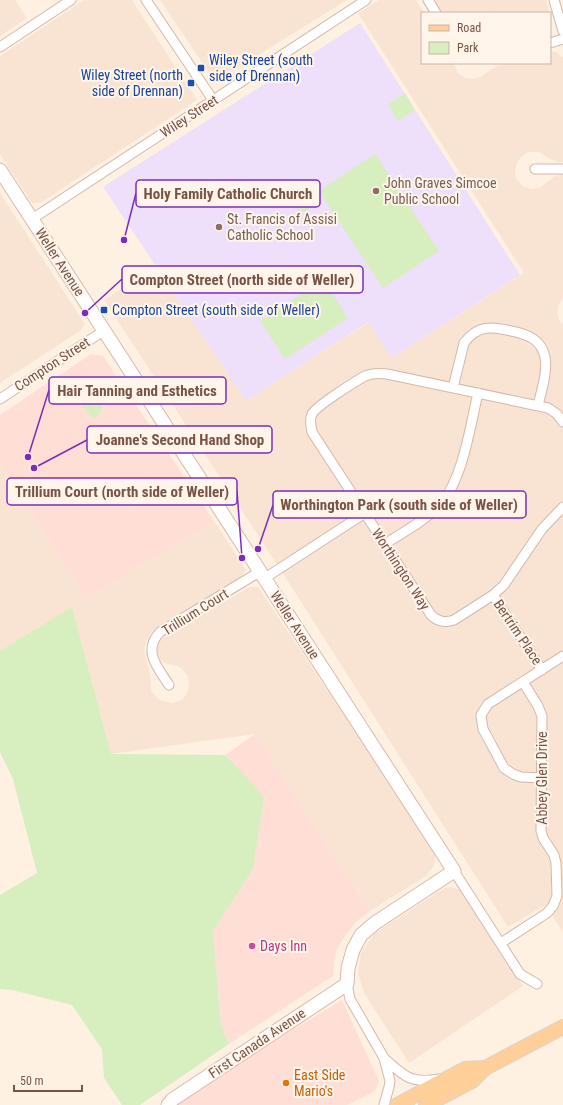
<svg xmlns="http://www.w3.org/2000/svg" width="563" height="1105" font-family="'Roboto Condensed',sans-serif">
<rect width="100%" height="100%" fill="#fef1e2"/>
<path fill="#f9e4d3" d="M0,0h15l12,18 -27,18z
M84,0h48l65,100 -157,103h-8l-32,-49v-98z
M160,0h187l-132,82z
M379,0h37l8,13h-2v50h32l4,10 7,5 8,1 7,-2 15,-10 13,-4h42v-12l7,1 6,6v104h-5l-8,-3 -11,-7h-9l-8,4 -5,6 -2,10 1,6 3,4 4,4 9,3 7,-1 16,-12 8,-2v124l-4,6 -2,9 3,9 3,3v607l-18,-27 -37,22 -226,-355 -178,-272 53,-33 89,134 123,-79 23,36 132,-85 -166,-260z
M434,0h112l4,13h-108z
M0,193l85,131 -5,7 -80,52z
M0,465l87,133 127,-77 32,49 -6,8 -83,49 -6,6 -5,8 -2,9 7,28v12l8,10 13,3 10,-3 5,-7 2,-7 -2,-11 -7,-8 -15,-4 -5,-4 -3,-7 1,-6 2,-5 5,-4 81,-48 4,-2h8l178,265 -2,14 -8,10 -56,35 -115,-177 -144,20 -39,-146 -72,43z
M452,887l8,3 63,96 -114,77 -45,-70 -6,-20 3,-21 14,-19 69,-45z"/>
<path fill="#ffded6" d="M91,354l12,2 111,165 -127,77 -87,-133v-50z
M255,734l115,177 -13,10 -11,13 -9,15 -3,12 -1,15 -104,68 -8,-18 -8,-95 40,-62 11,-71 -39,-43z
M342,1000l37,81 -4,10 -28,14h-171l-2,-4z"/>
<path fill="#eedffb" d="M360,23l160,252 -128,83 -24,-36 -122,79 -143,-214z"/>
<path fill="#d7eebf" d="M405,93l10,17 -17,11 -10,-17z
M375,154l64,97 -56,37 -64,-97z
M304,185l11,17 -1,4 -9,5 -5,1 -10,-17z
M323,279l25,39 -63,41 -25,-38z
M69,385l32,18 1,5 -5,9 -4,1 -26,-28v-3z
M72,607l39,147 114,1 28,29 11,14 -11,71 -40,62 8,95 8,18 -89,61h-18l-18,-27 -2,-29 -30,-44 -60,-15 -12,-1v-94l37,-22 -24,-94 -13,-27v-101z"/>
<g fill="none" stroke-linecap="round" stroke-linejoin="round">
<g stroke="#d3b8aa" stroke-width="11">
<path id="street" d="M146,0l67,100
M428,0l8,13
M554,0l9,31
M550,43l13,-4
M0,47l71,-47
M535,169h28
M32,219l334,-219
M453,388l11,-45c13,-18 28,-17 47,-12 16,3 30,8 34,26 3,15 -4,34 -7,49
M0,399l105,-69
M563,422l-6,-8 -9,-6 -161,-34c-8,-1 -15,-1 -22,2 -9,5 -49,30 -53,38 -3,7 -1,11 0,18l119,183c7,7 14,8 23,5l39,-25 11,-10 38,-56 21,-22
M385,544c18,-12 40,-23 55,-39 23,-26 30,-78 38,-112
M265,578l100,-65
M493,595l49,75
M169,685c-11,-17 -27,-34 -9,-53l101,-61
M542,778l-21,-1 -8,-3 -9,-6 -21,-39 -2,-14 7,-11 75,-48
M454,871l66,103 17,10
M501,943l46,-30 6,-7 4,-10 -1,-33 -2,-8 -11,-17 -2,-7 1,-115 -4,-10 -15,-24
M347,984l3,15 34,59 6,23 -1,6 -5,18
M384,1058c20,18 26,26 55,21"/>
</g>
<g stroke="#dab9a9" stroke-width="15">
<path id="secondary" d="M0,170l454,701 -79,52 -14,12 -8,15 -5,18 -1,16 -148,98 -27,18 -4,5"/>
</g>
<g stroke="#dcd2cf" stroke-width="16">
<path id="primary" d="M397,1105l68,-36 20,-1
M426,1105l46,-24 13,-13 78,-41"/>
</g>
<use href="#street" stroke="#fff" stroke-width="9"/>
<use href="#secondary" stroke="#fff" stroke-width="13"/>
<use href="#primary" stroke="#ffcf99" stroke-width="14"/>
</g>
<g fill="#1a4fb4" stroke="#fff5eb" stroke-width="1.5">
<rect x="197" y="64" width="8" height="8" rx="2"/>
<rect x="187" y="79" width="8" height="8" rx="2"/>
<rect x="100" y="306" width="8" height="8" rx="2"/>
</g>
<g fill="#8d6e63" stroke="#fff5eb" stroke-width="1.5">
<circle cx="376" cy="191" r="4"/>
<circle cx="219" cy="227" r="4"/>
</g>
<circle fill="#d1479c" stroke="#fff5eb" stroke-width="1.5" cx="252" cy="946" r="4"/>
<circle fill="#e8710a" stroke="#fff5eb" stroke-width="1.5" cx="286" cy="1083" r="4"/>
<g text-anchor="middle" dominant-baseline="central" stroke-width="4" stroke-linejoin="round" paint-order="stroke">
<g font-size="14" fill="#164399" stroke="#fff5eb" text-anchor="start">
<text x="209" y="60">Wiley Street (south<tspan x="209" dy="16">side of Drennan)</tspan></text>
<text x="183" y="75" text-anchor="end">Wiley Street (north<tspan x="183" dy="16">side of Drennan)</tspan></text>
<text x="112" y="310">Compton Street (south side of Weller)</text>
</g>
<g font-size="14" fill="#795346" stroke="#fff5eb">
<text transform="translate(189 116) rotate(-33)">Wiley Street</text>
<text transform="translate(60 262) rotate(57)">Weller Avenue</text>
<text transform="translate(52 364) rotate(-33)">Compton Street</text>
<text transform="translate(401 569) rotate(57)">Worthington Way</text>
<text transform="translate(195 612) rotate(-32)">Trillium Court</text>
<text transform="translate(295 625) rotate(57)">Weller Avenue</text>
<text transform="translate(518 632) rotate(56)">Bertrim Place</text>
<text transform="translate(542 778) rotate(-90)">Abbey Glen Drive</text>
<text transform="translate(257 1043) rotate(-34)">First Canada Avenue</text>
</g>
<g font-size="14" fill="#785e54" stroke="#fff5eb" text-anchor="start">
<text x="384" y="183">John Graves Simcoe<tspan x="384" dy="16">Public School</tspan></text>
<text x="227" y="219">St. Francis of Assisi<tspan x="227" dy="16">Catholic School</tspan></text>
</g>
<g font-size="14" fill="#b23c85" stroke="#fff5eb" text-anchor="start">
<text x="260" y="946">Days Inn</text>
</g>
<g font-size="14" fill="#c56008" stroke="#fff5eb" text-anchor="start">
<text x="294" y="1075">East Side<tspan x="294" dy="16">Mario's</tspan></text>
</g>
</g>
<path fill="none" stroke="#7b2cbf" stroke-width="1.5" d="M124 240L136 193M85 313L122 279M28 457L49 390M34 468L87 440M242 558L237 491M258 549L273 505"/>
<g fill="#7b2cbf" stroke="#fff5eb" stroke-width="1.5">
<circle cx="124" cy="240" r="4"/>
<circle cx="85" cy="313" r="4"/>
<circle cx="28" cy="457" r="4"/>
<circle cx="34" cy="468" r="4"/>
<circle cx="242" cy="558" r="4"/>
<circle cx="258" cy="549" r="4"/>
</g>
<g fill="#fff5eb" stroke="#7b2cbf" stroke-width="1.5">
<rect x="136" y="180" width="184" height="27" rx="4"/>
<rect x="122" y="266" width="241" height="27" rx="4"/>
<rect x="49" y="377" width="177" height="27" rx="4"/>
<rect x="87" y="426" width="185" height="27" rx="4"/>
<rect x="7" y="478" width="230" height="27" rx="4"/>
<rect x="273" y="491" width="253" height="27" rx="4"/>
</g>
<g font-size="15" text-anchor="middle" font-weight="bold" fill="#795346">
<text x="228" y="199">Holy Family Catholic Church</text>
<text x="242" y="285">Compton Street (north side of Weller)</text>
<text x="137" y="396">Hair Tanning and Esthetics</text>
<text x="180" y="445">Joanne's Second Hand Shop</text>
<text x="122" y="497">Trillium Court (north side of Weller)</text>
<text x="399" y="510">Worthington Park (south side of Weller)</text>
</g>
<rect x="421" y="12" width="130" height="52" fill="#fff5eb" stroke="#c9b4a9"/>
<rect x="429" y="25" width="20" height="6" fill="#ffcf99" stroke="#c9b4a9"/>
<text x="457" y="32" font-size="12" fill="#795346">Road</text>
<rect x="429" y="42" width="20" height="12" fill="#d7eebf" stroke="#c9b4a9"/>
<text x="457" y="52" font-size="12" fill="#795346">Park</text>
<path d="M14 1085v6h68v-6" fill="none" stroke="#795346" stroke-width="2"/>
<text x="20" y="1085" font-size="12" fill="#795346" stroke="#fff5eb" stroke-width="3" paint-order="stroke">50 m</text>
</svg>
